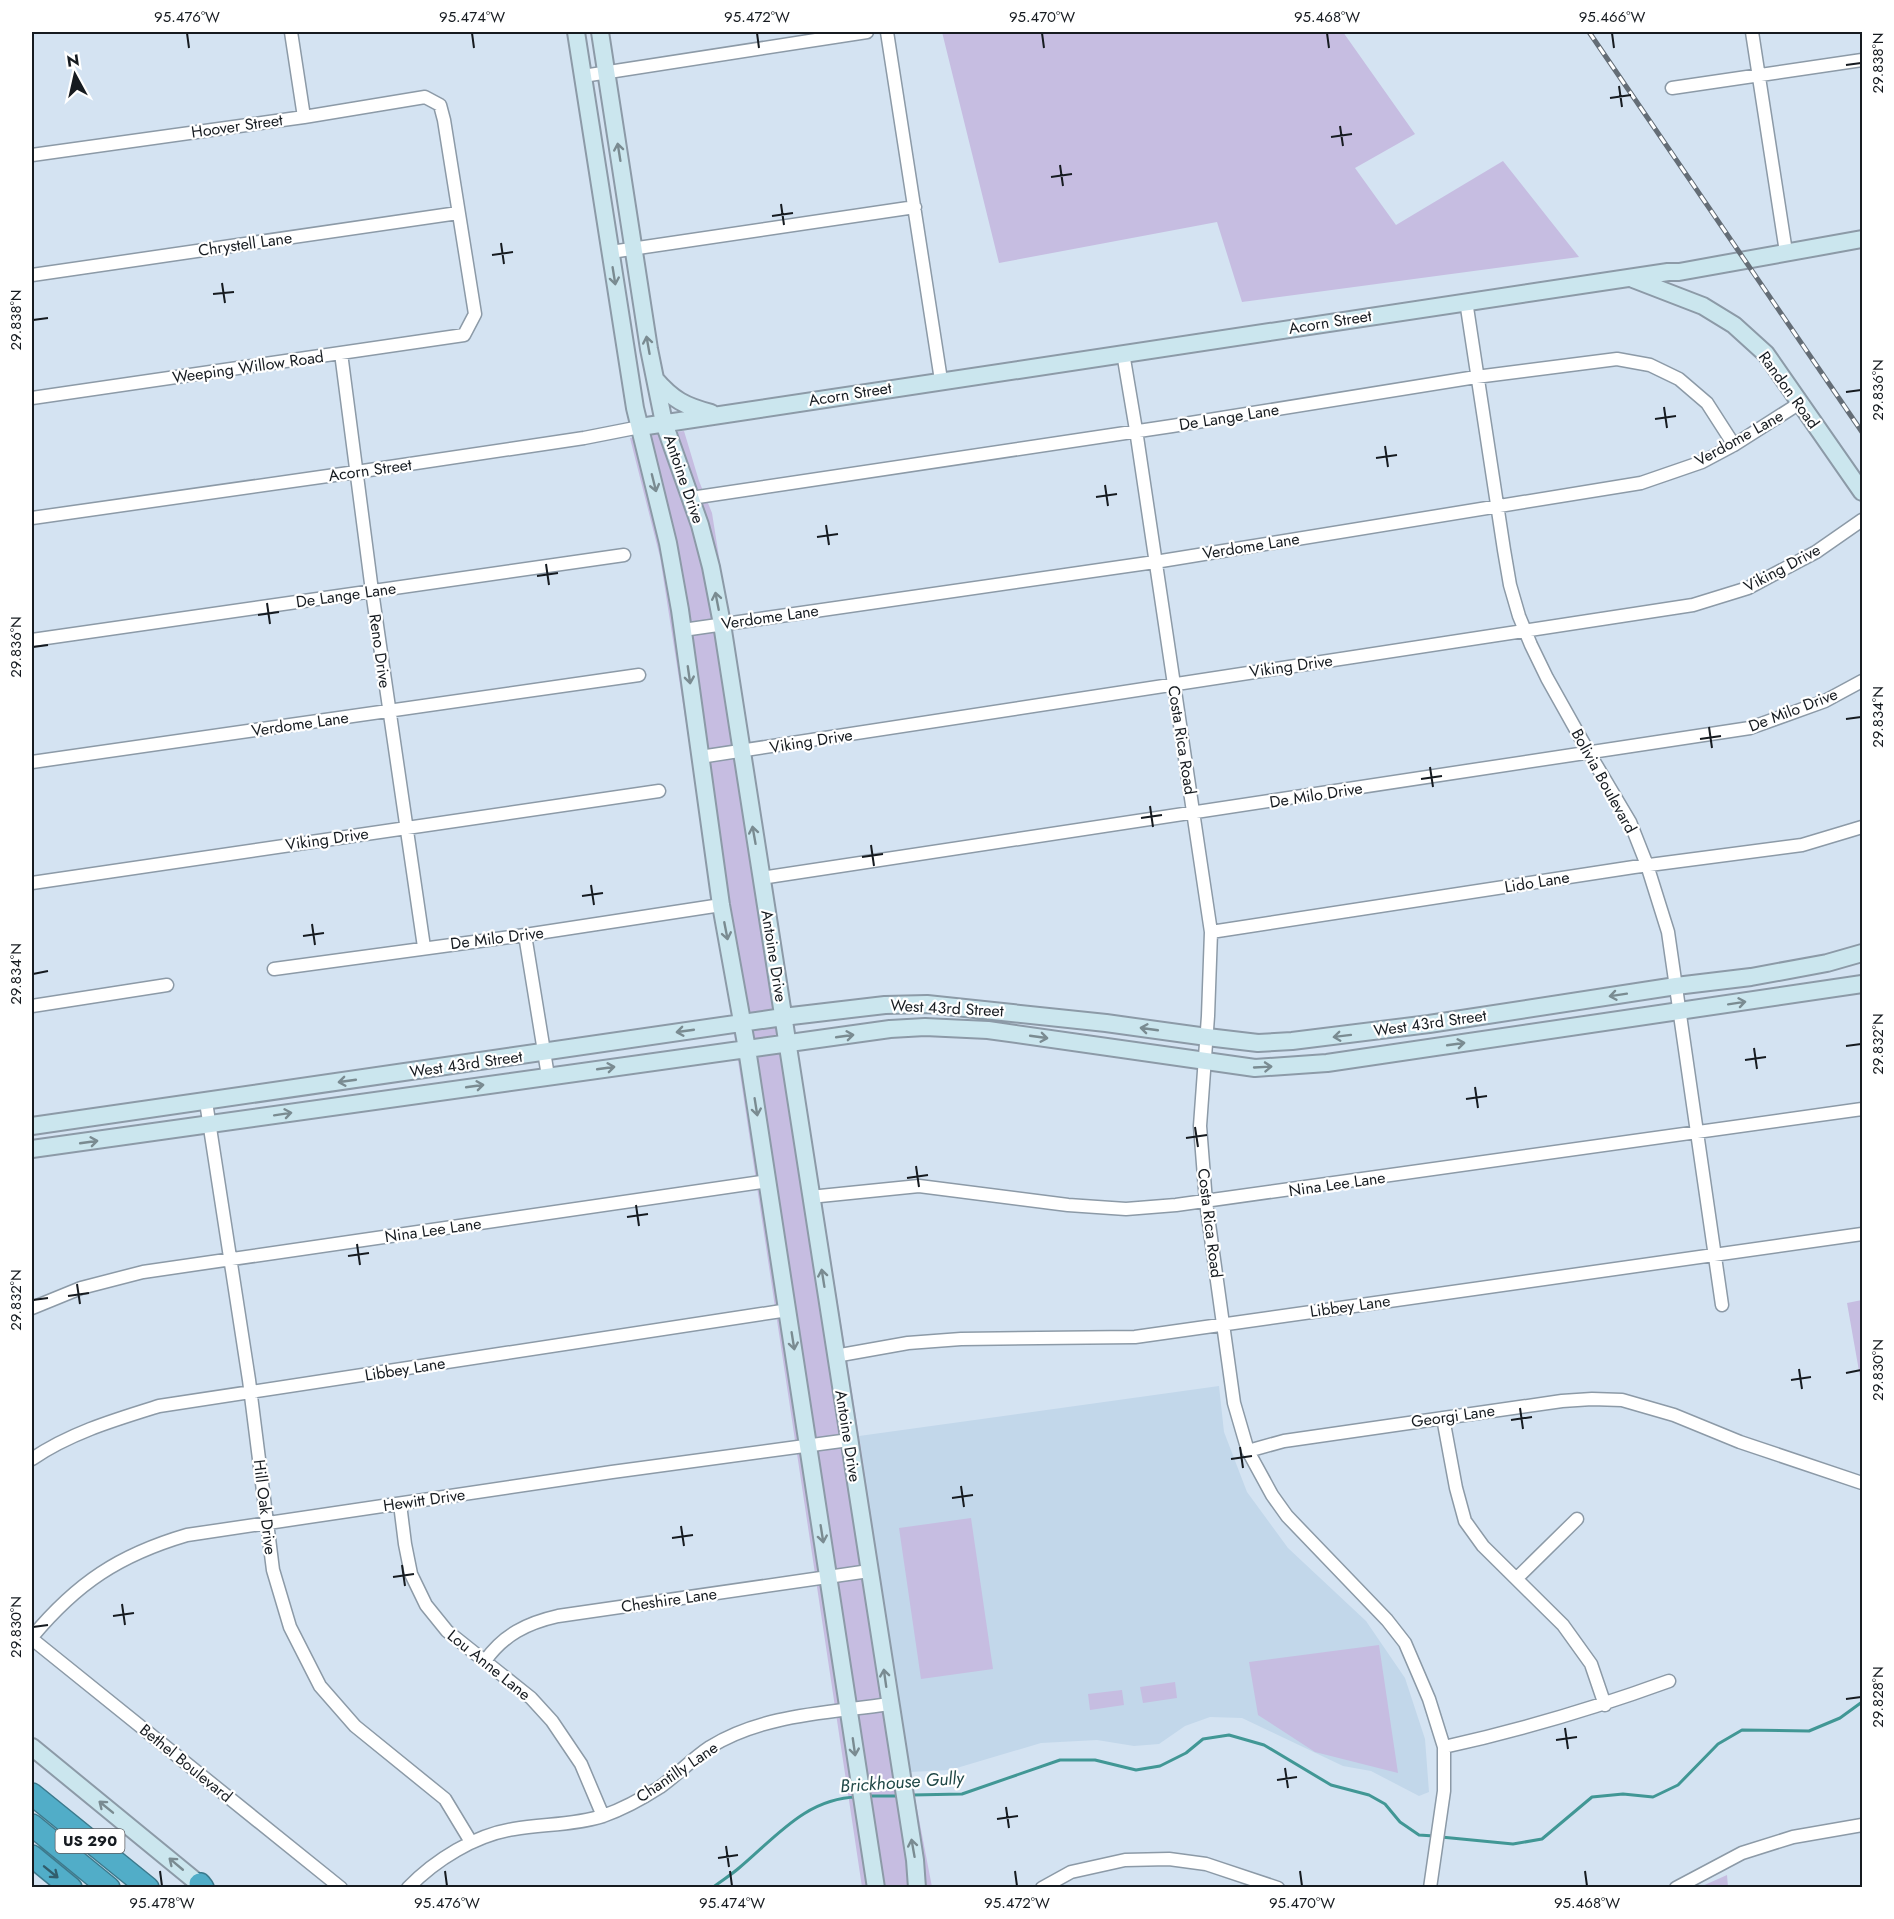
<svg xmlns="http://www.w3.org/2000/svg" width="1894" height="1919" font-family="Jost,sans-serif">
<rect width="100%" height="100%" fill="#d4e3f2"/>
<path fill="#c2d7ea" d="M1219,1386l5,46 23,60 41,56 78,73 39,57 20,61 4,53 -10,4 -48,-25 -28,-5 -101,-48 -32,-1 -25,9 -26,18 -25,2 -37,-6 -56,3 -91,27 -40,2 -51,-336z"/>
<path fill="#c6bde1" d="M942,32h401l72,102 -60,34 41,57 107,-64 76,96 -337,45 -25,-80 -218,41z
M684,431l15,50 13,32 147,923 51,336 22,115h-70l-138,-920 -64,-410 -30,-119z
M1862,1300v88l-15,-85z
M971,1518l22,151 -72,10 -22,-151z
M1379,1645l19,128 -83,-21 -57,-37 -9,-53z
M1175,1682l2,16 -34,5 -3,-16z
M1122,1690l2,15 -34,5 -2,-16z
M1727,1875l1,12h-28z"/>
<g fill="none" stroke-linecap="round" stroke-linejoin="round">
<path stroke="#419795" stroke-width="3" d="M912,1795l50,-1 98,-34h35l41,10 24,-4 26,-13 17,-14 26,-4 35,10 67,40 38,10 16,9 15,18 19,13 15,1
M867,1796h32
M1441,1837l72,7 29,-5 50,-42 31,-3 30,3 25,-12 40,-41 24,-14 67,1 31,-13 22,-16
M712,1888c9,-7 19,-13 27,-20 36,-30 67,-70 118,-71"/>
<g stroke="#8c9aa7" stroke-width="15">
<path id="street" d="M291,32l13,85
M887,32l54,348
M1752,32l34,220
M583,76l284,-44
M1672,88l190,-28
M32,155l272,-38 121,-20 15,8 4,15 31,194 -11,21 -432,63
M611,252l304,-45
M32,275l426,-62
M1466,301l38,249 6,35 9,31 12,29 16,33 42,75 41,69 17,43 21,67 54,373
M341,353l31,238 52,356
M1123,353l13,77 75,502 -3,84 -8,110 6,76 28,201 14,48 24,44 15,21 100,104 18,23 24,56 15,48v44l-14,97
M691,498l481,-72 304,-49 141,-18 33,6 29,14 28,24 27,42
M32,518l324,-46 228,-34 56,-11
M683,630l472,-68 486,-79 61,-21 32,-17 66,-42
M32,640l592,-85
M700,757l993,-152 55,-17 68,-36 46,-32
M32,762l607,-87
M761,878l989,-150 75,-27 37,-20
M32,883l627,-92
M1211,932l423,-65 168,-22 60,-18
M525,935l23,141
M274,969l251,-34 196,-30
M32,1006l135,-21
M206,1102l43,278 24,190 17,57 30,59 35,40 90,73 26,43
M810,1197l109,-11 149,19 58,4 50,-4 686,-96
M32,1308l49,-20 62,-16 625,-91
M835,1356l73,-13 53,-4 174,-2 727,-103
M1443,1418l13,70 9,33 18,25 80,79 28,39 14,41
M1248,1451l36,-10 278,-40 30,-2 30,1 52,15 66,27 122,41
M32,1459c38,-26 82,-39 127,-53l629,-96
M400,1504l5,40 6,30 15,31 21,26 84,67 21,23 29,43 22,52
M1517,1578l60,-59
M32,1637c45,-54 87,-82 155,-102l425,-63 237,-32
M32,1639l309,249
M485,1661c18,-26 42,-38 73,-45l311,-45
M1444,1747c77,-17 151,-39 225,-66
M408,1888c27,-28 67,-53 106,-59 29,-5 61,-4 89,-13 20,-7 40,-18 57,-29 17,-12 32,-28 50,-40 53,-33 119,-34 179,-43
M1042,1888l29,-16 54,-12 44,-1 37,5 72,24
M1676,1888l66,-35 51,-16 69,-12"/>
</g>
<g stroke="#8c9aa7" stroke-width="20">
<path id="secondary" d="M576,32l59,376 33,135 12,67 41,295 26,144 129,839
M600,32l49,317 15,74 36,102 11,42 11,57 193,1236 2,28
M1633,279l70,27 31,19 32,29 96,138
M655,379c18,21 30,27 56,34
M640,427l1028,-155h11l183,-33
M32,1126l751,-109 102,-12 42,-1 179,19 101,14 51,6 34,-2 137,-17 247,-38 75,-9 76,-14 35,-10
M32,1149l858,-120 35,-2 63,3 267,38 72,-5 535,-79
M32,1747l172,141"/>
</g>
<g stroke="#3c7a8d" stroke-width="24">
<path id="highway" d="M32,1794l116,94
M32,1825l77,63
M32,1856l39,32
M200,1884l3,4"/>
</g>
<use href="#street" stroke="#fff" stroke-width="12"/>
<use href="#secondary" stroke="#cbe6ee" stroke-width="16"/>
<use href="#highway" stroke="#51adc8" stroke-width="21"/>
<g stroke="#646d76" stroke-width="5">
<path id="rail" d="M1589,32l273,400"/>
</g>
<use href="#rail" stroke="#fff" stroke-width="3" stroke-dasharray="9" stroke-linecap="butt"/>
</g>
<defs><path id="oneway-shaft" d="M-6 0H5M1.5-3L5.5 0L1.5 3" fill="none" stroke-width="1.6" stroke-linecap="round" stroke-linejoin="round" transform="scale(1.5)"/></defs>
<g stroke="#7a8b91">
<use href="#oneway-shaft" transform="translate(619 152) rotate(-99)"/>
<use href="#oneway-shaft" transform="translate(614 276) rotate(81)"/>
<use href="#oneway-shaft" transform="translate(648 345) rotate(-100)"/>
<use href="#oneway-shaft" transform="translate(654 483) rotate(76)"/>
<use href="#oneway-shaft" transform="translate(717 601) rotate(-101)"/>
<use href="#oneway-shaft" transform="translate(689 675) rotate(82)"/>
<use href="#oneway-shaft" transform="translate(754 835) rotate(-100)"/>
<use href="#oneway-shaft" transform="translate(726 931) rotate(79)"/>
<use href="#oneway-shaft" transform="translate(1618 995) rotate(171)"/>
<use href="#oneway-shaft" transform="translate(1737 1003) rotate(-9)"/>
<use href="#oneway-shaft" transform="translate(1149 1029) rotate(-172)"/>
<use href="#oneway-shaft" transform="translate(685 1031) rotate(172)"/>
<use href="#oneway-shaft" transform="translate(845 1036) rotate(-8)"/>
<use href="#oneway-shaft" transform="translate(1342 1036) rotate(173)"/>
<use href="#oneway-shaft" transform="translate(1039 1037) rotate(8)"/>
<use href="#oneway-shaft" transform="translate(1456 1044) rotate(-8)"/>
<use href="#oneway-shaft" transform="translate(1263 1067) rotate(-3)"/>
<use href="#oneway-shaft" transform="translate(606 1068) rotate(-8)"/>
<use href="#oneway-shaft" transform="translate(347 1081) rotate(172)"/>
<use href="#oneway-shaft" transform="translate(475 1086) rotate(-8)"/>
<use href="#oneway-shaft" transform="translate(756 1107) rotate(81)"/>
<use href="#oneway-shaft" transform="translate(283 1114) rotate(-9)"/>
<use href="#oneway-shaft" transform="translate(89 1142) rotate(-8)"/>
<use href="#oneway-shaft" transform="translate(823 1278) rotate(-99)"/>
<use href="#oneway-shaft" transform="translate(793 1341) rotate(81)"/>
<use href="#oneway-shaft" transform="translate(822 1534) rotate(81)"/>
<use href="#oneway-shaft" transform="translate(885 1678) rotate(-98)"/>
<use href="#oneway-shaft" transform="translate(854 1747) rotate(82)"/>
<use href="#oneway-shaft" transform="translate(106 1807) rotate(-141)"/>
<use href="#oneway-shaft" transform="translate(913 1848) rotate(-100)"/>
<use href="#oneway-shaft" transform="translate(176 1864) rotate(-140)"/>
</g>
<use stroke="#315d6c" href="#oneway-shaft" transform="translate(51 1872) rotate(39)"/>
<path fill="none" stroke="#161b20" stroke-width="2" d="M187,33l2,15M472,33l2,15M757,33l2,15M1042,33l2,15M1327,33l2,15M1612,33l2,15M1846,65l15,-2M1619,86l3,21M1610,98l21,-3M1340,126l3,20M1331,137l21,-3M1060,165l3,21M1051,177l21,-3M781,204l3,21M772,216l21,-3M501,243l3,21M492,255l21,-3M222,283l3,20M213,294l21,-2M33,320l15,-2M1846,392l15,-2M1664,407l3,21M1655,419l21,-3M1385,446l3,21M1376,458l21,-3M1105,485l3,21M1096,497l21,-3M826,525l3,20M817,537l21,-3M546,564l3,21M537,576l21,-3M267,603l3,21M258,615l21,-3M33,647l15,-2M1846,719l15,-2M1709,727l3,21M1700,739l21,-3M1430,767l3,20M1421,779l21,-3M1150,806l3,21M1141,818l21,-3M871,845l3,21M862,857l21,-3M591,885l3,20M582,896l21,-3M312,924l3,21M303,936l21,-3M33,974l15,-3M1846,1046l15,-2M1754,1048l3,21M1745,1060l21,-3M1475,1087l3,21M1466,1099l21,-3M1195,1127l3,20M1186,1138l21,-3M916,1166l3,21M907,1178l21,-3M636,1205l3,21M627,1217l21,-3M357,1244l3,21M348,1256l21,-3M77,1284l3,20M68,1296l21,-3M33,1300l15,-2M1799,1369l3,20M1846,1373l15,-3M1791,1380l20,-3M1520,1408l3,21M1511,1420l21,-3M1240,1447l3,21M1231,1459l21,-3M961,1486l3,21M952,1498l21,-3M681,1526l3,20M672,1538l21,-3M402,1565l3,21M393,1577l21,-3M122,1604l3,21M113,1616l21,-3M33,1627l15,-2M1846,1699l15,-2M1565,1728l3,21M1556,1740l21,-3M1285,1768l3,20M1277,1780l20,-3M1006,1807l3,21M997,1819l21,-3M726,1846l3,21M718,1858l20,-3M160,1871l2,15M445,1871l2,15M730,1871l2,15M1015,1871l2,15M1300,1871l2,15M1585,1871l2,15"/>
<g text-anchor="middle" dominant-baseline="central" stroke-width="4.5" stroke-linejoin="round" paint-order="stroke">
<rect fill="#fff" stroke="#5c5f63" stroke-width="1.5" x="55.5" y="1829" width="69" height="24" rx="4.5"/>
<g font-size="15" font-weight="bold" fill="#161b20">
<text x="90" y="1841">US 290</text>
</g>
<g font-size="16" fill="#161b20" stroke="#fff">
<text transform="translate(237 126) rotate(-8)">Hoover Street</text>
<text transform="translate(245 244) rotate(-8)">Chrystell Lane</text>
<text transform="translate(1330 322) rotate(-9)">Acorn Street</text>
<text transform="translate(248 367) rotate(-8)">Weeping Willow Road</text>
<text transform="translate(1789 390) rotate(54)">Randon Road</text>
<text transform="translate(850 394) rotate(-9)">Acorn Street</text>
<text transform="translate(1229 417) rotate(-9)">De Lange Lane</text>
<text transform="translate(1739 438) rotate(-29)">Verdome Lane</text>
<text transform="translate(370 470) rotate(-8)">Acorn Street</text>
<text transform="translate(684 479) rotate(71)">Antoine Drive</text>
<text transform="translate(1251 546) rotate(-9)">Verdome Lane</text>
<text transform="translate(1782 568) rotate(-28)">Viking Drive</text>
<text transform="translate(346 595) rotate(-8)">De Lange Lane</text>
<text transform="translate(770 617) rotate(-8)">Verdome Lane</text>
<text transform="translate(380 651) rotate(82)">Reno Drive</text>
<text transform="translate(1291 666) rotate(-8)">Viking Drive</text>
<text transform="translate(1793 710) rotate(-21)">De Milo Drive</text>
<text transform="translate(300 724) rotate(-8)">Verdome Lane</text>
<text transform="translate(1182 740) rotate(81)">Costa Rica Road</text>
<text transform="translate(811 741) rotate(-9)">Viking Drive</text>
<text transform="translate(1604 781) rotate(61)">Bolivia Boulevard</text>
<text transform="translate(1316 795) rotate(-9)">De Milo Drive</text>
<text transform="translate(327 839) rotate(-8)">Viking Drive</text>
<text transform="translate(1537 882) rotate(-9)">Lido Lane</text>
<text transform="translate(497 938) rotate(-7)">De Milo Drive</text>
<text transform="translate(774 956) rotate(81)">Antoine Drive</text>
<text transform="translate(947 1008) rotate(3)">West 43rd Street</text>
<text transform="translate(1430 1023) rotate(-8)">West 43rd Street</text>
<text transform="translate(466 1064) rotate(-8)">West 43rd Street</text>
<text transform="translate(1337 1184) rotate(-8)">Nina Lee Lane</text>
<text transform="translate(1210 1223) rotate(83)">Costa Rica Road</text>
<text transform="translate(433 1230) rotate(-8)">Nina Lee Lane</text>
<text transform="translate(1350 1306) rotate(-8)">Libbey Lane</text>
<text transform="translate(405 1369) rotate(-9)">Libbey Lane</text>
<text transform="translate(1453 1416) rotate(-8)">Georgi Lane</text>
<text transform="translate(848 1436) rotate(81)">Antoine Drive</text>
<text transform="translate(424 1500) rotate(-8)">Hewitt Drive</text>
<text transform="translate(265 1507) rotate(83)">Hill Oak Drive</text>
<text transform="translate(669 1600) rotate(-8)">Cheshire Lane</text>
<text transform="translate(489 1665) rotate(39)">Lou Anne Lane</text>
<text transform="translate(186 1763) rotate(39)">Bethel Boulevard</text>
<text transform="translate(677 1772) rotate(-34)">Chantilly Lane</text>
</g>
<g font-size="18" font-style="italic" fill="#214948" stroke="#fff">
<text transform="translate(902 1782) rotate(-4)">Brickhouse Gully</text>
</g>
</g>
<rect width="1894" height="1919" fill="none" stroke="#ffffff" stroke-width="66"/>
<g transform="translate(75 75) rotate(352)" stroke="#ffffff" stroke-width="4.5" paint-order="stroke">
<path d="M0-4.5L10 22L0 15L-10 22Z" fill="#161b20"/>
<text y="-9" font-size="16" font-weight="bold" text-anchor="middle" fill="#161b20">N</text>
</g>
<rect x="33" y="33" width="1828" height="1853" fill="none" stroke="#161b20" stroke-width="2"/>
<g font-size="15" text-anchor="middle" fill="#161b20">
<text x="187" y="22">95.476°W</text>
<text x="472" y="22">95.474°W</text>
<text x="757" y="22">95.472°W</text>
<text x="1042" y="22">95.470°W</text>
<text x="1327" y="22">95.468°W</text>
<text x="1612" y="22">95.466°W</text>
<text transform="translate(1878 63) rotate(-90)" y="5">29.838°N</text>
<text transform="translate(16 320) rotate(-90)" y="5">29.838°N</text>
<text transform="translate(1878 390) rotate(-90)" y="5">29.836°N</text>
<text transform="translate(16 647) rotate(-90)" y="5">29.836°N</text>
<text transform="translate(1878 717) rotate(-90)" y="5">29.834°N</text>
<text transform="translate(16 974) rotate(-90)" y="5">29.834°N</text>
<text transform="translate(1878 1044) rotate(-90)" y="5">29.832°N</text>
<text transform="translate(16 1300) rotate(-90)" y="5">29.832°N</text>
<text transform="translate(1878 1370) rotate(-90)" y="5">29.830°N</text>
<text transform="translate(16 1627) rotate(-90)" y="5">29.830°N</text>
<text transform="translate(1878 1697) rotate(-90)" y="5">29.828°N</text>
<text x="162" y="1908">95.478°W</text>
<text x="447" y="1908">95.476°W</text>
<text x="732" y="1908">95.474°W</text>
<text x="1017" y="1908">95.472°W</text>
<text x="1302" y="1908">95.470°W</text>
<text x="1587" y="1908">95.468°W</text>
</g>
</svg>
